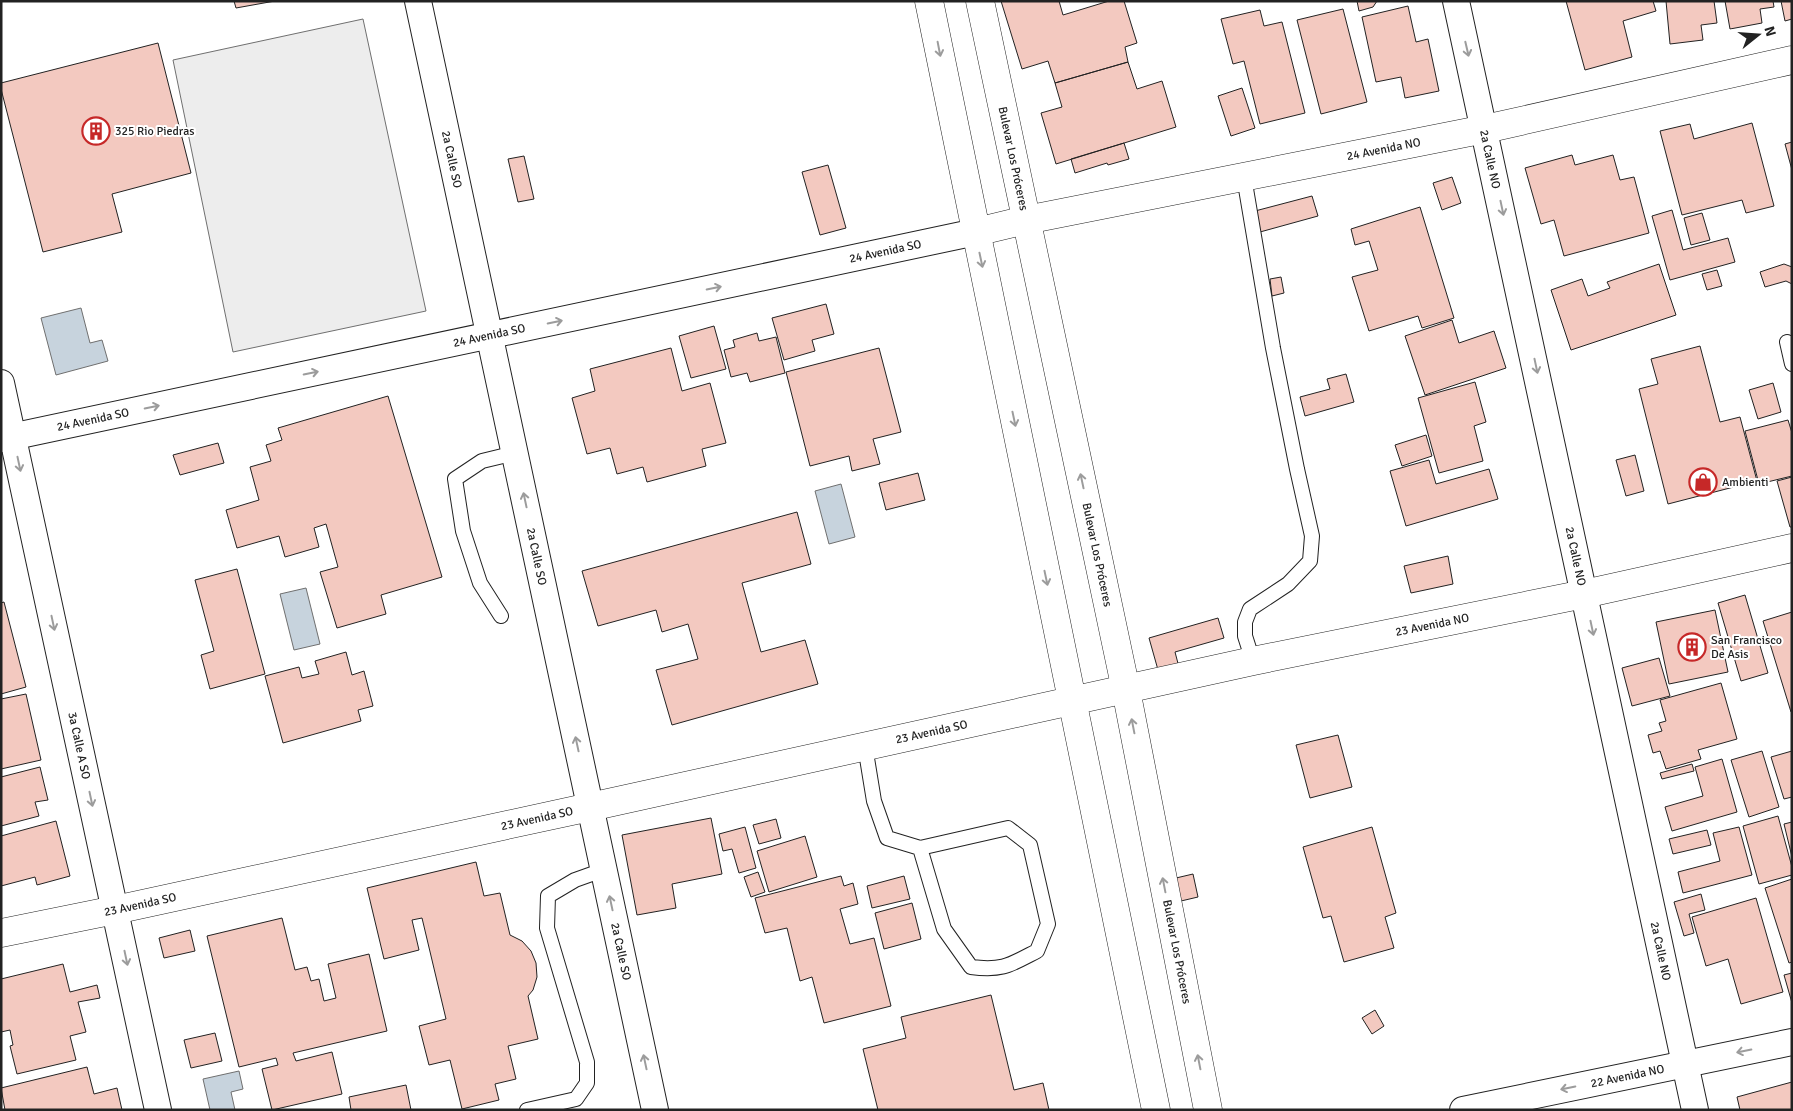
<svg xmlns="http://www.w3.org/2000/svg" width="1793" height="1111" font-family="Signika,sans-serif">
<rect width="100%" height="100%" fill="#fff"/>
<path fill="#ededed" stroke="#6f6f6f" d="M363,19l63,292 -193,41 -60,-292z"/>
<path fill="#c7d3dd" stroke="#6f6f6f" d="M81,308l9,35 12,-3 6,21 -52,14 -15,-57z
M841,484l14,53 -26,7 -14,-53z
M306,588l14,56 -26,6 -14,-56z
M239,1071l4,18 -12,3 4,18h-25l-7,-31z"/>
<path fill="#f3c9c0" stroke="#222" d="M234,1h41l-39,7z
M1001,1h58l4,14 46,-14h15l13,42 -12,4 3,15 -73,21 -7,-22 -26,8z
M1357,1h20l-4,6 -14,4z
M1566,1h87l3,10 -33,10 9,36 -47,13z
M1666,1h48l3,22 -16,2 2,15 -33,4z
M1725,1h48l1,6 -14,2 2,14 -32,6z
M1781,1h11v18l-7,2z
M1408,6l8,36 12,-3 11,52 -34,7 -4,-21 -25,5 -14,-65z
M1343,9l24,93 -46,12 -24,-94z
M1260,10l4,16 18,-4 23,91 -45,11 -16,-63 -11,3 -12,-45z
M158,43l33,130 -79,21 10,38 -79,20 -42,-163v-6z
M1128,62l9,27 25,-8 14,46 -120,37 -15,-51 21,-6 -7,-24z
M1242,88l13,40 -24,8 -13,-40z
M1752,123l22,83 -28,7 -4,-13 -60,15 -22,-84 30,-7 4,15z
M1792,142v28l-7,-26z
M1124,143l5,16 -21,6 -1,-2 -32,10 -4,-14z
M1572,155l3,10 38,-10 7,25 14,-3 15,56 -85,23 -10,-36 -13,4 -16,-56z
M524,156l10,43 -16,3 -10,-43z
M828,165l18,63 -26,7 -18,-63z
M1452,177l9,26 -19,7 -9,-27z
M1312,196l6,20 -58,16 -5,-21z
M1420,207l34,111 -32,10 -4,-12 -49,15 -17,-54 26,-7 -9,-29 -14,4 -4,-16z
M1672,210l11,40 45,-12 7,24 -65,18 -18,-64z
M1702,213l8,27 -19,5 -7,-27z
M1659,264l17,51 -105,35 -20,-60 31,-11 6,17 22,-8 -3,-6z
M1784,264l8,3v17l-6,-3 -21,6 -5,-15z
M1717,270l5,16 -15,4 -5,-16z
M1281,277l3,16 -12,3 -2,-17z
M826,304l8,30 -22,6 3,11 -31,9 -12,-42z
M1452,320l7,23 35,-12 12,37 -81,27 -20,-59z
M714,326l12,43 -35,9 -12,-42z
M757,333l2,8 17,-4 9,36 -35,9 -3,-9 -16,4 -7,-27 11,-3 -2,-7z
M1700,346l20,76 20,-5 17,64 -89,23 -29,-115 19,-5 -7,-25z
M671,348l11,43 28,-8 16,60 -24,6 4,17 -59,16 -4,-15 -26,7 -7,-26 -23,6 -15,-56 23,-7 -5,-22z
M879,348l22,84 -28,7 7,25 -28,7 -3,-15 -39,10 -24,-94z
M1346,374l8,28 -49,14 -5,-19 30,-8 -3,-10z
M1475,382l11,40 -12,4 9,35 -44,12 -21,-75z
M1773,383l8,29 -23,7 -9,-29z
M388,396l54,181 -61,18 5,19 -49,14 -17,-56 18,-5 -12,-43 -12,4 5,19 -34,10 -6,-21 -42,12 -11,-38 33,-10 -9,-33 21,-6 -5,-16 16,-5 -4,-12z
M1788,420l4,13v43l-33,8 -14,-53z
M1426,435l6,21 -30,10 -7,-21z
M218,443l6,20 -44,12 -7,-20z
M1635,455l9,36 -18,5 -10,-36z
M1429,460l7,24 53,-15 9,30 -92,27 -16,-55z
M918,473l7,27 -39,10 -7,-27z
M1792,477v50h-2l-13,-46z
M797,512l14,52 -69,19 19,69 44,-12 13,44 -146,41 -16,-55 42,-11 -10,-35 -26,8 -6,-22 -58,16 -16,-55z
M1448,556l5,28 -42,9 -7,-27z
M237,569l28,105 -55,15 -9,-34 13,-4 -19,-71z
M1745,595l23,78 -27,8 -23,-78z
M4,602l22,85 -25,7v-91z
M1715,610l13,62 -59,12 -13,-62z
M1792,612v100h-1l-28,-91z
M1218,618l6,20 -49,14 5,19 -20,6 -11,-39z
M346,652l6,23 12,-4 9,35 -15,4 3,11 -78,22 -18,-67 34,-9 3,11 17,-4 -4,-13z
M1659,658l11,38 -38,10 -10,-38z
M1721,683l16,56 -39,11 3,9 -35,10 -6,-18 -7,2 -5,-18 14,-4 -3,-8 7,-2 -6,-21z
M26,694l15,66 -40,9v-70z
M1338,735l14,52 -42,11 -14,-53z
M1762,751l17,56 -30,10 -18,-57z
M1792,751v46l-8,2 -13,-42z
M1722,759l15,53 -65,19 -7,-24 38,-11 -8,-29z
M1692,764l2,7 -32,8 -2,-6z
M40,767l8,33 -13,2 4,14 -38,10v-49z
M1778,816l14,51v8l-33,9 -16,-58z
M711,818l11,56 -50,10 4,24 -39,7 -15,-80z
M776,819l5,19 -22,6 -6,-19z
M56,821l14,55 -33,9 -2,-8 -34,9v-50z
M1792,822v35l-8,-33z
M745,827l11,41 -17,5 -7,-24 -9,2 -4,-17z
M1372,827l24,86 -11,4 9,31 -50,14 -13,-46 -8,2 -20,-71z
M1739,827l13,48 -69,18 -5,-21 42,-11 -7,-28z
M1707,830l4,15 -38,9 -4,-15z
M805,836l12,41 -48,15 -12,-41z
M476,862l8,34 16,-3 10,42 12,6 9,10 5,12 1,14 -4,13 -5,6 10,43 -30,7 8,33 -21,5 4,16 -37,9 -12,-49 -21,5 -10,-39 27,-7 -24,-101 -10,2 7,30 -35,9 -17,-71z
M758,872l7,20 -14,5 -7,-20z
M1193,874l5,23 -17,4 -5,-23z
M841,876l3,10 9,-3 5,21 -18,5 10,35 24,-6 17,68 -67,17 -12,-46 -12,4 -13,-53 -22,5 -10,-35z
M904,876l6,23 -38,9 -5,-22z
M1792,879v83l-3,1 -24,-75z
M1701,894l4,16 -16,4 5,19 -10,3 -10,-34z
M1756,898l27,94 -42,12 -13,-45 -22,7 -14,-49z
M912,903l9,36 -37,10 -9,-36z
M282,918l13,52 12,-3 4,14 8,-2 5,22 12,-3 -8,-34 41,-10 18,77 -94,22 3,8 36,-9 10,42 -70,16 -10,-41 16,-4 -2,-7 -37,9 -32,-131z
M190,930l5,21 -31,7 -5,-20z
M63,964l7,28 27,-7 3,13 -22,4 8,30 -16,4 6,24 -59,14 -7,-28 3,-1 -3,-15 -9,2v-53z
M1792,973v30l-8,-28z
M991,995l23,95 29,-7 6,27h-171l-15,-61 43,-11 -5,-21z
M1375,1010l9,16 -12,8 -10,-16z
M215,1033l7,28 -31,7 -7,-28z
M87,1067l7,27 23,-6 5,22h-117l-4,-22z
M1792,1082v28h-52l-3,-13z
M406,1085l5,25h-60l-2,-13z"/>
<g fill="none" stroke-linecap="round" stroke-linejoin="round">
<g stroke="#222" stroke-width="16">
<path id="service" d="M1244,177l29,171 24,121 15,67 -2,25 -22,23 -38,25 -5,13v14l8,25
M1787,342l5,22
M501,616l-21,-33 -17,-52 -8,-52 27,-18 33,-8
M865,746l9,55 13,37 33,10 88,-20 22,17 18,79 -11,27c-27,14 -34,20 -66,16l-27,-38 -24,-81
M527,1110l49,-11 11,-16v-21l-40,-134 1,-32 27,-16 28,-10"/>
</g>
<g stroke="#222" stroke-width="28">
<g id="minor">
<path id="s1" d="M418,1l237,1109"/>
<path id="s2" d="M1456,1l239,1109"/>
<path id="s3" d="M1,383l157,727"/>
<path id="s4" d="M1,439l975,-207"/>
<path id="s5" d="M1463,1110l329,-68"/>
</g>
</g>
<g stroke="#222" stroke-width="29">
<g id="tertiary">
<path d="M929,1l227,1109"/>
<path id="s6" d="M980,1l146,689 82,420"/>
<path id="s7" d="M976,232l50,-12 459,-91 307,-69"/>
<path id="s8" d="M1,933l114,-23 475,-103 663,-146 331,-67 208,-46"/>
</g>
</g>
<use href="#service" stroke="#fff" stroke-width="14"/>
<use href="#minor" stroke="#fff" stroke-width="26"/>
<use href="#tertiary" stroke="#fff" stroke-width="28"/>
</g>
<defs><path id="oneway-shaft" d="M-6 0H5M1.5-3L5.5 0L1.5 3" fill="none" stroke-width="1.6" stroke-linecap="round" stroke-linejoin="round" transform="scale(1.25)"/></defs>
<g stroke="#9c9c9c">
<use href="#oneway-shaft" transform="translate(939 49) rotate(79)"/>
<use href="#oneway-shaft" transform="translate(1467 49) rotate(77)"/>
<use href="#oneway-shaft" transform="translate(1502 208) rotate(78)"/>
<use href="#oneway-shaft" transform="translate(981 260) rotate(78)"/>
<use href="#oneway-shaft" transform="translate(714 288) rotate(-12)"/>
<use href="#oneway-shaft" transform="translate(555 322) rotate(-12)"/>
<use href="#oneway-shaft" transform="translate(1536 366) rotate(78)"/>
<use href="#oneway-shaft" transform="translate(311 373) rotate(-12)"/>
<use href="#oneway-shaft" transform="translate(152 407) rotate(-12)"/>
<use href="#oneway-shaft" transform="translate(1014 419) rotate(78)"/>
<use href="#oneway-shaft" transform="translate(19 464) rotate(78)"/>
<use href="#oneway-shaft" transform="translate(1082 481) rotate(-102)"/>
<use href="#oneway-shaft" transform="translate(525 500) rotate(-102)"/>
<use href="#oneway-shaft" transform="translate(1046 578) rotate(78)"/>
<use href="#oneway-shaft" transform="translate(53 623) rotate(78)"/>
<use href="#oneway-shaft" transform="translate(1592 628) rotate(78)"/>
<use href="#oneway-shaft" transform="translate(1133 726) rotate(-101)"/>
<use href="#oneway-shaft" transform="translate(577 744) rotate(-102)"/>
<use href="#oneway-shaft" transform="translate(91 799) rotate(78)"/>
<use href="#oneway-shaft" transform="translate(1164 885) rotate(-101)"/>
<use href="#oneway-shaft" transform="translate(611 903) rotate(-102)"/>
<use href="#oneway-shaft" transform="translate(126 958) rotate(78)"/>
<use href="#oneway-shaft" transform="translate(1744 1051) rotate(169)"/>
<use href="#oneway-shaft" transform="translate(645 1062) rotate(-102)"/>
<use href="#oneway-shaft" transform="translate(1199 1062) rotate(-101)"/>
<use href="#oneway-shaft" transform="translate(1568 1088) rotate(168)"/>
</g>
<defs>
<g id="building-ring" transform="scale(1.4375)"><circle r="9.5" fill="#fff" stroke="#c62828" stroke-width="1.5"/><path d="M-4-6H4V6H1V3H-1V6H-4ZM-2.5-4.3h1.7v1.8h-1.7ZM.8-4.3h1.7v1.8H.8ZM-2.5-1h1.7V.8h-1.7ZM.8-1h1.7V.8H.8Z" fill="#c62828"/></g>
<g id="shop-ring" transform="scale(1.4375)"><circle r="9.5" fill="#fff" stroke="#c62828" stroke-width="1.5"/><path d="M-5-2.5h2.3a2.7 3.5 0 0 1 5.4 0H5L5.5 6h-11ZM-1.5-2.5h3a1.5 2.3 0 0 0-3 0Z" fill="#c62828"/></g>
</defs>
<g fill-rule="evenodd">
<use href="#building-ring" x="96" y="131"/>
<use href="#shop-ring" x="1703" y="482"/>
<use href="#building-ring" x="1692" y="647"/>
</g>
<g text-anchor="middle" dominant-baseline="central" stroke-width="4" stroke-linejoin="round" paint-order="stroke">
<g font-size="12" fill="#222" stroke="#fff" text-anchor="start">
<text x="115" y="131">325 Rio Piedras</text>
<text x="1722" y="482">Ambienti</text>
<text x="1711" y="640">San Francisco<tspan x="1711" dy="14">De Asis</tspan></text>
</g>
<g font-size="12" fill="#222" stroke="#fff">
<text stroke="none"><textPath href="#s7" startOffset="416">24 Avenida NO</textPath></text>
<text stroke="none"><textPath href="#s1" startOffset="162">2a Calle SO</textPath></text>
<text stroke="none"><textPath href="#s6" startOffset="161">Bulevar Los Próceres</textPath></text>
<text stroke="none"><textPath href="#s2" startOffset="162">2a Calle NO</textPath></text>
<text stroke="none"><textPath href="#s4" startOffset="904">24 Avenida SO</textPath></text>
<text stroke="none"><textPath href="#s4" startOffset="499">24 Avenida SO</textPath></text>
<text stroke="none"><textPath href="#s4" startOffset="94">24 Avenida SO</textPath></text>
<text stroke="none"><textPath href="#s1" startOffset="568">2a Calle SO</textPath></text>
<text stroke="none"><textPath href="#s6" startOffset="566">Bulevar Los Próceres</textPath></text>
<text stroke="none"><textPath href="#s2" startOffset="568">2a Calle NO</textPath></text>
<text stroke="none"><textPath href="#s8" startOffset="1464">23 Avenida NO</textPath></text>
<text stroke="none"><textPath href="#s8" startOffset="952">23 Avenida SO</textPath></text>
<text stroke="none"><textPath href="#s3" startOffset="371">3a Calle A SO</textPath></text>
<text stroke="none"><textPath href="#s8" startOffset="548">23 Avenida SO</textPath></text>
<text stroke="none"><textPath href="#s8" startOffset="142">23 Avenida SO</textPath></text>
<text stroke="none"><textPath href="#s2" startOffset="972">2a Calle NO</textPath></text>
<text stroke="none"><textPath href="#s1" startOffset="972">2a Calle SO</textPath></text>
<text stroke="none"><textPath href="#s6" startOffset="971">Bulevar Los Próceres</textPath></text>
<text stroke="none"><textPath href="#s5" startOffset="168">22 Avenida NO</textPath></text>
</g>
</g>
<rect width="1793" height="1111" fill="none" stroke="#222222" stroke-width="5"/>
<g transform="translate(1758 35) rotate(73)" stroke="#ffffff" stroke-width="4" paint-order="stroke">
<path d="M0-4L9 19L0 12L-9 19Z" fill="#222222"/>
<text y="-8" font-size="14" font-weight="bold" text-anchor="middle" fill="#222222">N</text>
</g>
</svg>
